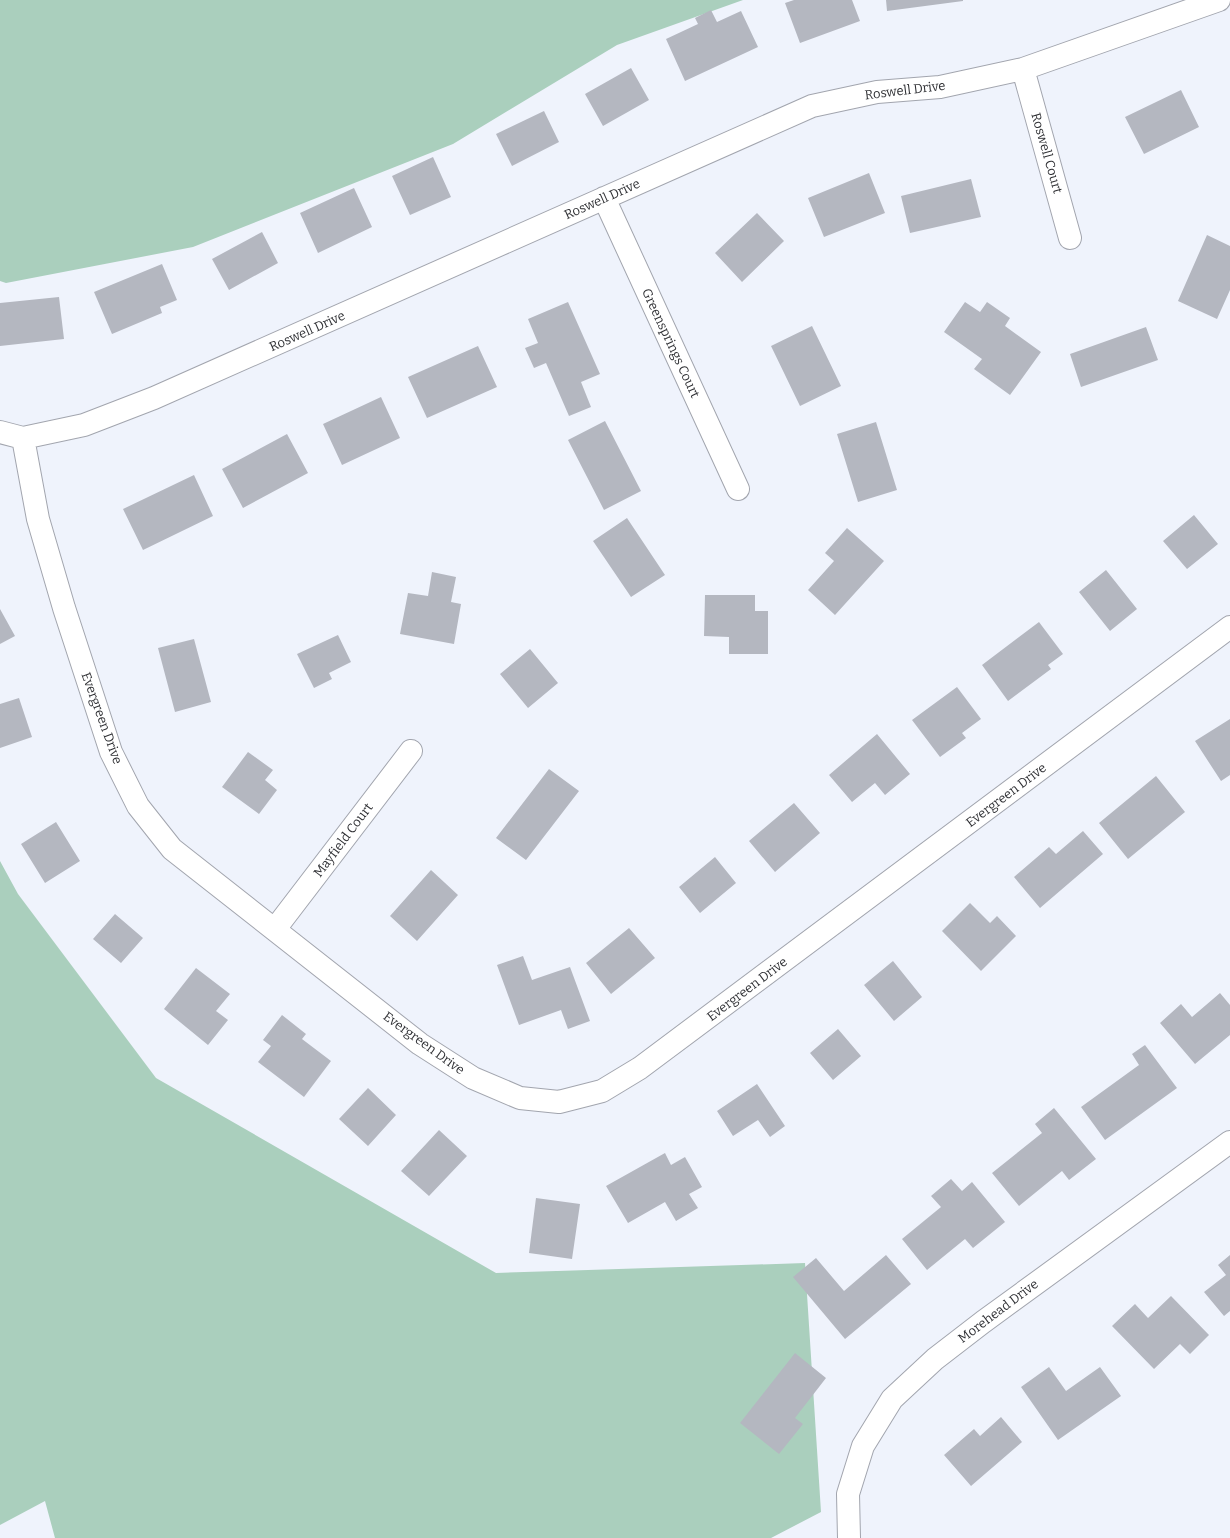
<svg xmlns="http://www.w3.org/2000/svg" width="1230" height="1538" font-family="Bitter,serif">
<rect width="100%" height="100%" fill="#eff3fc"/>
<path fill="#aacfbd" d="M0,0h743l-126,45 -164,99 -260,103 -187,36 -6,-2z
M0,861l18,33 138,184 340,195 309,-10 16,249 -50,26h-716l-10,-37 -45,24z"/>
<path fill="#b4b7c0" d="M794,0h58l8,21 -60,22 -15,-40z
M886,0h77v1l-76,10z
M711,10l6,12 24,-11 17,36 -73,34 -19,-42 32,-15 -3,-6z
M631,68l18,32 -46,26 -18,-32z
M1181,90l18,37 -55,27 -19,-37z
M544,111l15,31 -47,24 -16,-32z
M433,157l18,40 -41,18 -18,-39z
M869,173l16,40 -61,24 -16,-39z
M971,179l10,38 -71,16 -9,-37z
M354,188l18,39 -54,26 -18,-40z
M757,213l27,28 -42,41 -27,-29z
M262,232l16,31 -49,27 -17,-31z
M1207,235l23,11v44l-13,29 -39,-18z
M162,264l15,36 -17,7 2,6 -50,21 -18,-42z
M59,297l5,42 -64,7v-43z
M568,302l32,72 -19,8 10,25 -22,9 -23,-53 -12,5 -9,-20 13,-5 -10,-24z
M965,302l15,10 7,-10 23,16 -5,8 36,26 -31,43 -36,-26 8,-10 -38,-27z
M812,326l29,60 -41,20 -29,-60z
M1146,327l12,33 -77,27 -11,-33z
M478,346l19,41 -70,31 -19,-41z
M381,397l19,41 -58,27 -19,-41z
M605,421l36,70 -37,19 -36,-70z
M876,422l21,68 -39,12 -21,-68z
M287,434l21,39 -65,35 -21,-39z
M194,475l19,41 -70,34 -20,-41z
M1194,515l24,29 -31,25 -24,-28z
M627,518l38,57 -34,22 -38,-56z
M847,528l37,33 -49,54 -27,-25 26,-29 -9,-8z
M1106,570l31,39 -27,22 -31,-39z
M432,572l24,5 -5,25 10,2 -7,40 -54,-10 8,-41 20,3z
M705,595h50v16h13v43h-39v-17l-25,-1z
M0,609l15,27 -15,8z
M1039,622l24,32 -15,11 3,4 -43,32 -26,-36z
M338,635l13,27 -22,11 3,6 -18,9 -17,-34z
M194,639l17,63 -36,10 -17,-64z
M530,649l28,34 -30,25 -28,-34z
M957,687l24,32 -19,14 4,5 -26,19 -28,-37z
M19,698l13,39 -32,11v-44z
M1230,719v56l-9,6 -26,-40z
M877,734l33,40 -25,21 -10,-12 -23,19 -23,-27z
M248,752l25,18 -8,10 12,10 -18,24 -37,-27z
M549,769l30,22 -53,69 -30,-22z
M1156,776l29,36 -57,47 -29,-36z
M794,803l26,30 -45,39 -26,-31z
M56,822l24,39 -35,22 -24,-39z
M1083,831l20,23 -63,54 -26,-31 35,-30 7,7z
M715,857l21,26 -36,30 -21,-26z
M431,870l27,25 -41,46 -27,-25z
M970,903l20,20 7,-7 19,20 -35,35 -39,-40z
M115,914l28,24 -22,25 -28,-24z
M629,928l26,30 -44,36 -25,-31z
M523,956l9,24 38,-13 20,54 -22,8 -7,-19 -42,15 -22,-60z
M893,961l29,36 -28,24 -30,-36z
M196,968l34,26 -14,17 12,9 -20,25 -44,-36z
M1220,993l10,12v30l-35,29 -35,-41 21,-19 11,13z
M282,1015l24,19 -4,5 29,22 -27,36 -46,-35 13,-16 -8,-6z
M838,1029l23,27 -28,24 -23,-27z
M1145,1045l32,43 -72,52 -24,-33 58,-42 -7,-11z
M757,1084l28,42 -15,11 -12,-17 -25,16 -16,-25z
M368,1088l28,27 -28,31 -29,-27z
M1054,1108l42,51 -27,21 -7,-9 -43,35 -27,-33 50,-40 -7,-9z
M439,1130l28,26 -38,40 -28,-25z
M665,1153l6,12 14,-8 17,30 -13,7 9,14 -22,13 -11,-19 -37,21 -22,-37z
M951,1179l11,12 10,-9 33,40 -32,26 -8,-9 -38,31 -25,-31 39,-32 -10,-11z
M536,1198l44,6 -8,55 -43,-6z
M886,1255l25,29 -66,55 -52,-62 23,-19 28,33z
M1230,1255v56l-6,5 -20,-24 22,-17 -8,-10z
M1171,1296l38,39 -19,19 -10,-10 -26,25 -42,-43 23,-22 13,14z
M795,1353l31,25 -31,40 8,6 -24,30 -39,-31z
M1049,1367l17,24 34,-24 21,29 -63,44 -37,-53z
M1001,1417l21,25 -51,44 -27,-31 30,-26 6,7z"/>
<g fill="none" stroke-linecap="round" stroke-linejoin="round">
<g stroke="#a2a5ae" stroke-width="24">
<path id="minor" d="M1023,69l47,169
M604,198l134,291
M0,432l23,6 61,-13 70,-27 658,-292 65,-14 63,-5 83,-18 196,-69
M23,438l15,81 26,89 47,144 27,54 34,43 248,195 53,34 47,20 39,4 43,-11 38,-23 590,-441
M275,929l136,-178
M849,1538l-1,-44 15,-48 29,-47 43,-40 48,-37 247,-180"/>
</g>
<use href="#minor" stroke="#fff" stroke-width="22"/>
</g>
<g text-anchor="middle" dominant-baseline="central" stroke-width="3" stroke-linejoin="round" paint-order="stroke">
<g font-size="13" fill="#2f3034" stroke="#fff">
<text transform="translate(905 90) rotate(-7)">Roswell Drive</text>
<text transform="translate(1047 153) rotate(74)">Roswell Court</text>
<text transform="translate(602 199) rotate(-24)">Roswell Drive</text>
<text transform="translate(307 331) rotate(-24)">Roswell Drive</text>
<text transform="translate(671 343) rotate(65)">Greensprings Court</text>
<text transform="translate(102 718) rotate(70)">Evergreen Drive</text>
<text transform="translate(1006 795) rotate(-37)">Evergreen Drive</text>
<text transform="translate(343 840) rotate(-53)">Mayfield Court</text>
<text transform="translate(747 989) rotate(-37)">Evergreen Drive</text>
<text transform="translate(424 1043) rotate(36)">Evergreen Drive</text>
<text transform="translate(998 1311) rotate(-37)">Morehead Drive</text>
</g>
</g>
</svg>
